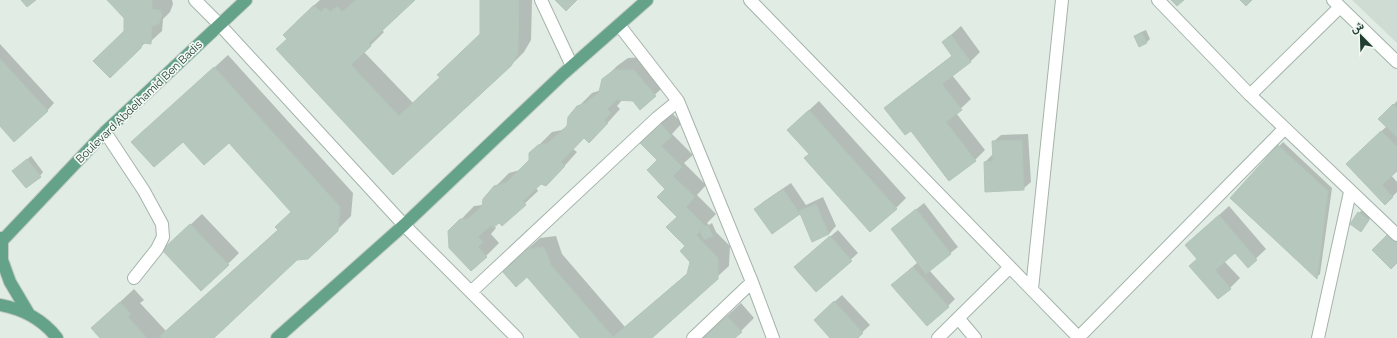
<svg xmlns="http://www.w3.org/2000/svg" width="1397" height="338" font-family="Raleway,Vazirmatn,sans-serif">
<rect width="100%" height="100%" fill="#e1ece5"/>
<path fill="#cfdcd4" d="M1352,0h45v43z"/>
<path fill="#0003" d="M108,0h64l1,4 -3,8 -7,7 -1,12 -12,11h-4l-36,35 15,-46v-14z
M320,0h94l-32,30 2,2 -20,20 49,51 28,-26 40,-43v-34h51l-1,40 -7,12 -14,14 -117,108 -105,-135 9,-18z
M961,26l19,26 -9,9 -19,14 19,24 -15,14 29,37 -10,10 -26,20 -38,-50 -26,-22 10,-9 58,-44 -10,-13z
M1146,30l4,9 -3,3 -12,-6 4,-3z
M0,44l54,59 -7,8 -47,14z
M228,55l125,138 -2,23 -14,14 -40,29 -84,79h-112l-9,-10 42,-39 10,11 -4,3 26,28 113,-102 13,-17 -63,-70 -46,-2 -50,2z
M647,57l22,25 -29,26 -7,-8 -10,-1 -6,7 3,3 -18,20 -18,8 -11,12 4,3 -18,20 -18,11 -5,5 2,3 -36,34 -3,-4 -5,5 2,2 -5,6 8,9 -13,13 -37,-24 25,-26 9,-1 12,-18 14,-14 11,-3 10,-10v-6l22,-22 10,-2 6,-5 10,-18 14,-14 9,-3 2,-10 14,-14 11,-8z
M819,101l87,97 -10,10 -86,-54 -22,-24z
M1397,101v68l-6,6 6,7v10l-12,12 -28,-50 30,-28 -7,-7z
M669,110l13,13 -10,11 21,21 -9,8 22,22 -9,10 19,19 -9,9 2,2 3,-2 4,9 14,14 -1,20 -79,72h-69l-54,-62 -24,-5 37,-33 16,-2 6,18 63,73 64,-55 3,-11 -14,-44 -11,-28 -9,-29 -20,-20z
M1028,134l3,48 -8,7 -38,-27 7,-7h2l-1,-13 8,-7z
M1283,142l49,46 -12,86 -3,3 -85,-79z
M31,156l12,16 -3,4 -27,-5z
M791,183l15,22 17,-8 13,29 -7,8 -16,6 -12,-27 -29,19 -16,-23 7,-7z
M924,203l34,44 -29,23 26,29 -7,7 -48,-28 18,-16 -26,-33z
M1229,206l37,43 -18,17 -12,-15 -12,10 16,17 -10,10 -32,-29 -12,-14z
M1363,209l9,7 -11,15 -2,-18z
M202,214l37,39 -11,11 -53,-25z
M838,230l20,23 -42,38 -13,-31z
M842,295l28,30 -14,13h-24l-10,-25z
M741,303l13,15 -20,20h-31z"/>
<path fill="#b6c7be" stroke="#b3c6bb" d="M21,0h15l-9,7z
M107,0h45v9l8,1 2,6 -3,8 -7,2 -1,18 -9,-1 -1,5 -31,30 -17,-17 31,-30v-13z
M356,0h59l-46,43 2,3 -20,19 48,51 41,-39 -3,-2 43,-41v-34h39l-1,54 -7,12 -118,109 -117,-126 11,-10 -4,-4 31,-30 7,7 4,-5 5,5 7,-6 5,6z
M555,0h22l-11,11z
M1171,0h13l-7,6z
M1240,0h12l-6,6z
M1142,33l5,10 -8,4 -5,-11z
M951,35l20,27 -29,22 20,26 -16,12 30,39 -27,20 -38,-50 -6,4 -21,-27 68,-52 -10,-14z
M0,59l48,52 -34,31 -14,-16z
M214,67l126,140 -2,24 -30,28 -11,1 -83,78h-52l-2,-2 118,-106 -3,-3 16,-15 -62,-69 -25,22 -21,-23 -29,25 -23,-25z
M614,70h20l22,26 -16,14 -7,-9 -17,-1 -9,9 4,4 -7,7 4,3 -19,20 -5,-5 -23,24 4,4 -19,20 -5,-2 -18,17 3,4 -24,21 -3,-3 -6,5 -2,-3 -13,12 5,5 -5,5 9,10 -16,14 -22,-23 -1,-17 12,-12h8l14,-13 1,-7 11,-13 12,-3 23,-23v-7l9,-8 10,-2 19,-17 1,-9 9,-11 9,-3 13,-11 3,-13z
M1393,104l4,4v29l-19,-18z
M809,110l88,99 -27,23 -66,-74 5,-4 -22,-24z
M657,120l15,16 -11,10 21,21 -9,9 22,21 -9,10 19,19 -9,9 22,23v21l-66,59h-72l-53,-61 -11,10 -14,-16 25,-22 17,-2 7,18 62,72 74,-63 3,-12 -10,-11 5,-5 -19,-19 11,-10 -20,-20 8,-8 -18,-19 10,-10 -20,-20z
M1381,131l16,16v24l-15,14 11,12 -8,8 -39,-41z
M1022,140l2,50 -39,2 -1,-30 9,-1 -1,-20z
M1278,145l50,46 -11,88 -87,-81z
M27,159l14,18 -15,11 -14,-17z
M783,189l17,25 -28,20 -18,-25z
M816,204l13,30 -17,8 -13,-31z
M916,209l35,45 -25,20 -35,-45z
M1358,212l11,8 -8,12 -11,-8z
M1219,215l38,45 -9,8 -13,-15 -20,17 16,19 -13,10 -29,-33 8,-7 -12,-14z
M190,224l39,41 -28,26 -39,-41z
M708,225l5,11 -9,4 -5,-11z
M1391,231l6,6v26l-6,6 -19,-19z
M830,236l22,25 -36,31 -22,-25z
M913,267l36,40 -22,19 -36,-41z
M834,301l29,32 -5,5h-28l-16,-18z
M120,302l11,12 -3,3 19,21h-47l-9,-10z
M727,316l15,16 -7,6h-32z"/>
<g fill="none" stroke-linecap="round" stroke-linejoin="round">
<g stroke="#a4b4ab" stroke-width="14">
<path id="minor" d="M195,0l25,25 184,200 113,113
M541,0l31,66
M750,0l329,338
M1158,0l92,95 147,140
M1333,0l64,62
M619,25l59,76 74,181 21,56
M1250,95l90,-88
M105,132l39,59 18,33 1,13 -6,12 -23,29
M1032,289l30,-289
M471,292l186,-174 21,-17
M959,319l16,19
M693,338l59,-56
M938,338l72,-71
M1078,338l206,-209
M1318,338l32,-146"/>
</g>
<g stroke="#c1c9c5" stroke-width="14">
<path id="major" d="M0,238l2,3v19l8,22 19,32
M0,243l105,-111 141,-132
M0,305c22,4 43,15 57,33
M277,338l127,-113 159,-151 84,-74"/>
</g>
<use href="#minor" stroke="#fff" stroke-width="12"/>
<use href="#major" stroke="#64a389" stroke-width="12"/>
</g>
<g text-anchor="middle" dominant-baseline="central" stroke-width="3.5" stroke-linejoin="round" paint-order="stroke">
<g font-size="11" fill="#213d31" stroke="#f2f8f4">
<text transform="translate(139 102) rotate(-44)">Boulevard Abdelhamid Ben Badis</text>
</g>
</g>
<g transform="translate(1361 36) rotate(337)" stroke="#f2f8f4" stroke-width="3" paint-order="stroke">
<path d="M0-3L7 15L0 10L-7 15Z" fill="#213d31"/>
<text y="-6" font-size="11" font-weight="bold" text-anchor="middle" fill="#213d31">ش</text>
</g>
</svg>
